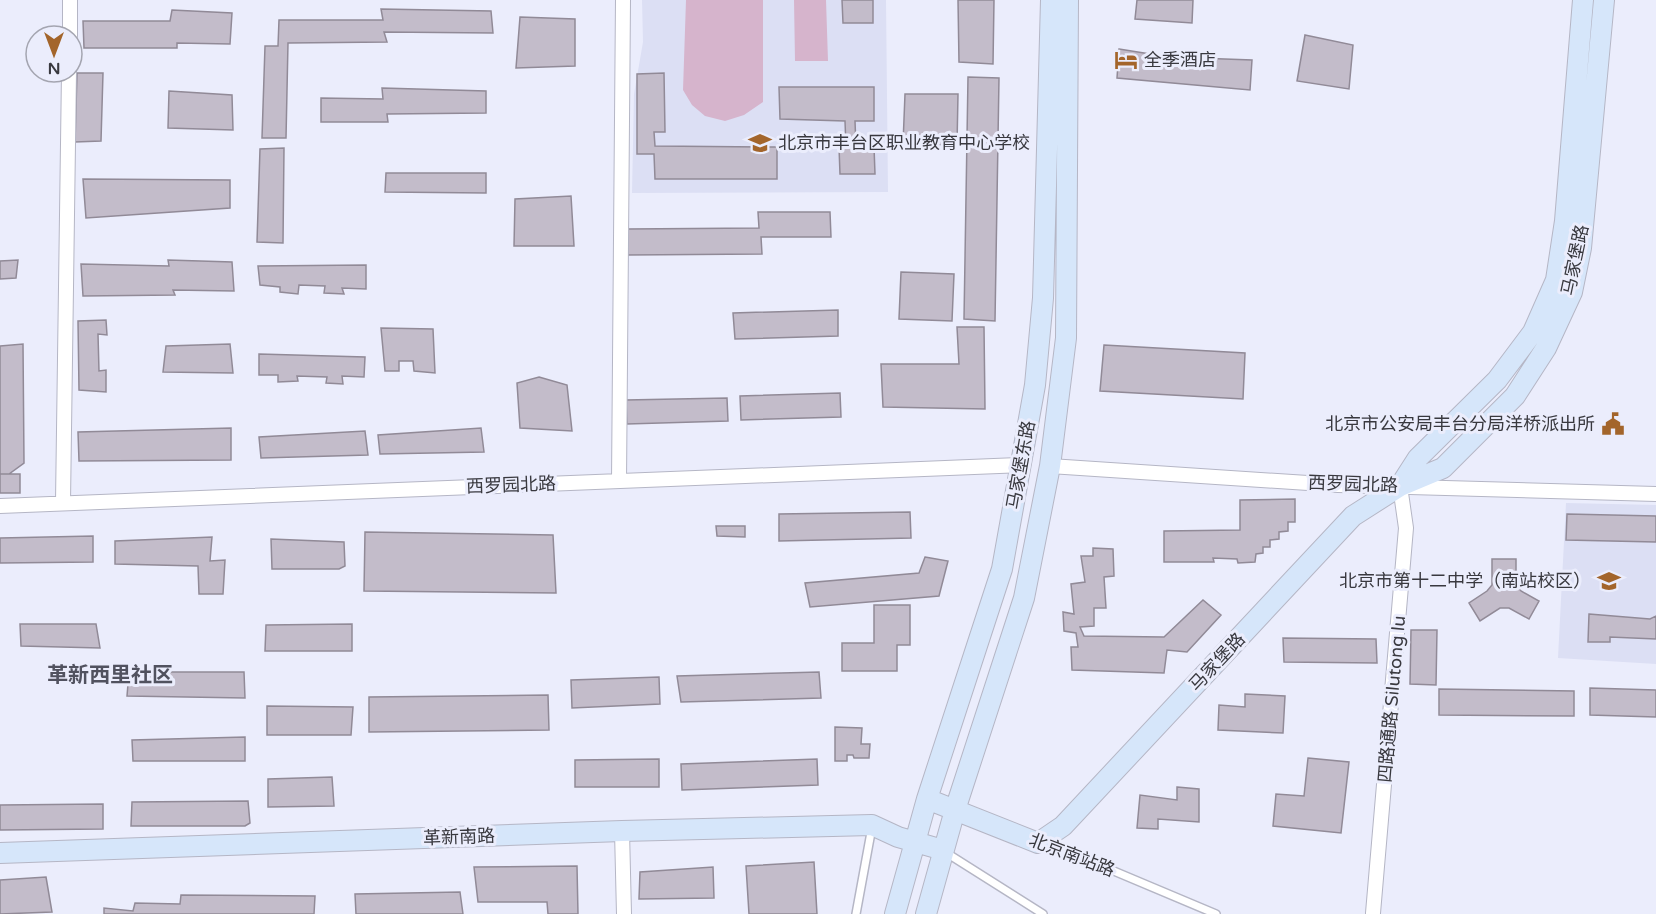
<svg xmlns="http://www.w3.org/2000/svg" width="1656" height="914" font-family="'Varela Round','Noto Sans SC',sans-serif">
<rect width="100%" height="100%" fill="#ebedfc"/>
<path fill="#dcdff4" d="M642,0h244l2,192 -256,1 2,-99 9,-52z
M1566,503l90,2v159l-98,-6z"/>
<path fill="#d6b4cc" d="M686,0h77v102l-19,13 -19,6 -20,-5 -13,-11 -9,-15z
M794,0h32l2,61h-33z"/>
<path fill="#c3bcca" stroke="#918a97" stroke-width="1.5" d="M842,0h31v23h-30z
M958,0h36l-1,64 -34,-2z
M1137,0h56l-1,23 -57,-4z
M381,9l110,2 2,22 -109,-1 3,10 -99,1 -2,95h-24l3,-92h13l1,-26h104z
M172,10l60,3 -2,31 -53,-1v5h-93l-1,-27h87z
M520,17l55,2v47l-59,2z
M1305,35l48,10 -4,44 -52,-8z
M1119,49l50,8 83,3 -2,30 -133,-12z
M77,73h26l-2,68 -26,1z
M664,73l1,59h-11l1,14 122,1v32h-122l-1,-25h-17v-80z
M968,77l31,1 -4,243 -31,-2z
M779,87h95v34h-19l1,26h18l1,27h-35l-1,-27h7l-1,-26 -65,-2z
M382,88l104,3v22l-99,1 1,8h-67v-24l62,1z
M169,91l63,4 1,35 -65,-2z
M905,94h53l-1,51 -54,-1z
M284,148l-1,95 -26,-1 3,-93z
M386,173h100v20l-101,-1z
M83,179l147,1v28l-144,10z
M571,196l3,50h-60l1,-47z
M758,212h72l1,25h-70l1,17 -135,1v-26l132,-1z
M18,260l-2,18 -16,1v-18z
M168,260l64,2 2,29 -61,-1 2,5 -92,1 -2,-32 88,2z
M366,265v24l-24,-1 2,6 -20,-1 1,-7 -26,-1 -1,9 -18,-2v-5l-20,-2 -2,-19z
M901,272l53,2 -2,47 -53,-2z
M838,310v26l-103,3 -2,-26z
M106,320l1,15 -9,-1 1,37 7,-1v22l-27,-2 -1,-69z
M957,327h27l1,82 -102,-2 -2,-43h78z
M381,328l52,1 2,44 -21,-2 -1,-10h-14v10h-14z
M23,344l1,119 -15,11h-9v-128z
M230,344l3,29 -70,-1 3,-26z
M1104,345l141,8 -2,46 -143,-8z
M259,354l106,3 -1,20 -22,-1 1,8 -17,-1 1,-6 -30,-1 1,5 -20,1v-7h-19z
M539,377l28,8 5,46 -52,-3 -3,-45z
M840,393l1,24 -100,3 -1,-24z
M727,398l1,23 -101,3 -1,-24z
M231,428v32l-152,1 -1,-29z
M481,428l3,24 -104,2 -2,-19z
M365,431l3,24 -107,3 -2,-21z
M0,474h20v19h-20z
M1295,499v23h-7v9l-9,1v7l-9,1v7h-7v6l-7,1 -1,8 -17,1 -1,-4 -24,-1 1,4h-50v-31l76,-1v-30z
M910,512l1,26 -132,3v-27z
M1567,514l89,2v26l-90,-2z
M716,526h29v11l-28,-1z
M365,532l188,3 3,58 -192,-2z
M93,536v26l-93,1v-25z
M212,537l-2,24 15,-1 -2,34h-24l-1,-28 -83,-2v-23z
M271,539l73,3 1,24 -6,3h-67z
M1093,548l20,1 1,27 -10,1 2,31h-12v18l-14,1 4,9 80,1 39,-37 18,15 -34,37 -20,-2 -3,23 -92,-3 -1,-23h7l-2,-14 -12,-2 -1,-19 11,2 -3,-30 14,-2 -4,-26h12z
M925,557l23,4 -9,35 -129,11 -5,-24 114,-10z
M1492,559h24v26l5,6 18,10 -10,18 -20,-11h-9l-20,13 -11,-18 18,-12 5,-6z
M874,605h36v40h-13v26h-55v-28h32z
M1589,614l61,5 6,-3v23l-46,-2v5h-22z
M20,624h76l4,24 -79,-2z
M352,624v27h-87l1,-26z
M1411,630h26l-1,55 -26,-1z
M1283,638l93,1 1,24 -93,-1z
M129,672h115l1,26 -118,-2z
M819,672l2,26 -140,4 -4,-26z
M659,677l1,27 -88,4 -1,-28z
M1590,688l66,2v27l-66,-2z
M1439,689l135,2v25l-135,-1z
M1245,694l40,2 -2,37 -65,-3 1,-25 26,2z
M548,695l1,35 -180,2v-35z
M267,706l86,1 -2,28h-84z
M835,727l27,1 -1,16h9l-1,14h-15l-1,-3h-6v6h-12z
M245,737v24h-112l-1,-21z
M1308,758l41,4 -8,71 -68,-7 3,-32 28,2z
M659,759v28h-84v-27z
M817,759l1,26 -136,5 -1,-26z
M332,777l2,29 -66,1v-28z
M1177,787l22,2v33l-41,-3v10l-21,-1 3,-33 37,5z
M248,801l2,22 -5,3h-114l1,-24z
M103,804v25l-103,1v-25z
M814,862l3,52h-68l-3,-48z
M577,866l1,48h-30l-1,-12h-69l-4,-35z
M713,867l1,31 -75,1 1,-27z
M46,877l6,35 -52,2v-34z
M460,892l3,22h-107l-1,-20z
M181,895l134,1 -1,18h-210v-6l29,3 2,-8 45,1z"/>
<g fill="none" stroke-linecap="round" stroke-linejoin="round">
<g stroke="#b5b6c5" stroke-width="10">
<path id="lane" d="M1043,845l66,24 107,45
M945,852l98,62
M856,914l16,-87"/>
</g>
<g stroke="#b5b6c5" stroke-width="16">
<path id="street" d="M70,36v-36
M1050,466l288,19 318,9
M619,481l4,-481
M63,502l6,-430
M0,506l1021,-41
M622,831l2,83
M1373,913l33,-385 -6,-42"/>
</g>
<g stroke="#b5b6c5" stroke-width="22">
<path id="secondary" d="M1400,486l18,-28 79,-78 36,-48 23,-52 9,-59 18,-221
M927,799l111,44 25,-17 290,-310 47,-30 43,-18 72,-72 31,-48 26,-56 9,-44 23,-248
M0,853l622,-22 250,-6 26,12 45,13
M895,914l32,-115 75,-230 33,-184 8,-87 8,-298
M926,914l29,-104 69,-212 26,-132 16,-128 2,-338"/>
</g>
<use href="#lane" stroke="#fff" stroke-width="7"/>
<use href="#street" stroke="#fff" stroke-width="14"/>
<use href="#secondary" stroke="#d6e6fa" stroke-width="20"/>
</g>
<defs>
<g id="hotel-bare" transform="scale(1.8)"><path d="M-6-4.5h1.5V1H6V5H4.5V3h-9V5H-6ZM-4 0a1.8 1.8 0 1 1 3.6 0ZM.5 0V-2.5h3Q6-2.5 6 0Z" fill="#a3652b" stroke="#ebedfc" stroke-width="2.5" paint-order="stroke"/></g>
<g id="school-bare" transform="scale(1.8)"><path d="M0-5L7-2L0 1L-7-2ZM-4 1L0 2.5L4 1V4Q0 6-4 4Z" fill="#a3652b" stroke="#ebedfc" stroke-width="2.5" paint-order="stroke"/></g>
<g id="civic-bare" transform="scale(1.8)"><path d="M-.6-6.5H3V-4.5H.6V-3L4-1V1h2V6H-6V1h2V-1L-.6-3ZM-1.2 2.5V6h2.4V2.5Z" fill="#a3652b" stroke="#ebedfc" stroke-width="2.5" paint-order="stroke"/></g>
</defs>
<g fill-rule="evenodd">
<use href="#hotel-bare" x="1126" y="60"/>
<use href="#school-bare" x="760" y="143"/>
<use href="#civic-bare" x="1613" y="424"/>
<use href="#school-bare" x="1609" y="581"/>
</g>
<g text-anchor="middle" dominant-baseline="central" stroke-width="6" stroke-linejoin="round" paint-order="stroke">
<g font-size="18" fill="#39393f" stroke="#ebedfc" text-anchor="start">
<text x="1144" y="60">全季酒店</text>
<text x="778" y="143">北京市丰台区职业教育中心学校</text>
<text x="1595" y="424" text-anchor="end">北京市公安局丰台分局洋桥派出所</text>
<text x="1591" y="581" text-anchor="end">北京市第十二中学（南站校区）</text>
</g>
<g font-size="18" fill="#39393f" stroke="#ebedfc">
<text transform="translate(1575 260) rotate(-78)">马家堡路</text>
<text transform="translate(1021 465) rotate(-80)">马家堡东路</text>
<text transform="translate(1353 484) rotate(2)">西罗园北路</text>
<text transform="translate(511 485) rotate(-2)">西罗园北路</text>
<text transform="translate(1217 662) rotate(-47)">马家堡路</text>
<text transform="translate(1392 699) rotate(-85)">四路通路 Silutong lu</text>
<text transform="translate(459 837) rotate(-2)">革新南路</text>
<text transform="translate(1072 855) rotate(21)">北京南站路</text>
</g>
<g font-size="21" font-weight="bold" fill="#51525f" stroke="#ebedfc">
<text x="110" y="675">革新西里社区</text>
</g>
</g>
<g transform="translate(54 54) rotate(180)"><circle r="28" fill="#ebedfc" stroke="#a4a5b0" stroke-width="1.5"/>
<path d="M0-4.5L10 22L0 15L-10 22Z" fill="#a3652b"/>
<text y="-9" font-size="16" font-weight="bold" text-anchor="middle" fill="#39393f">N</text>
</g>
</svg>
